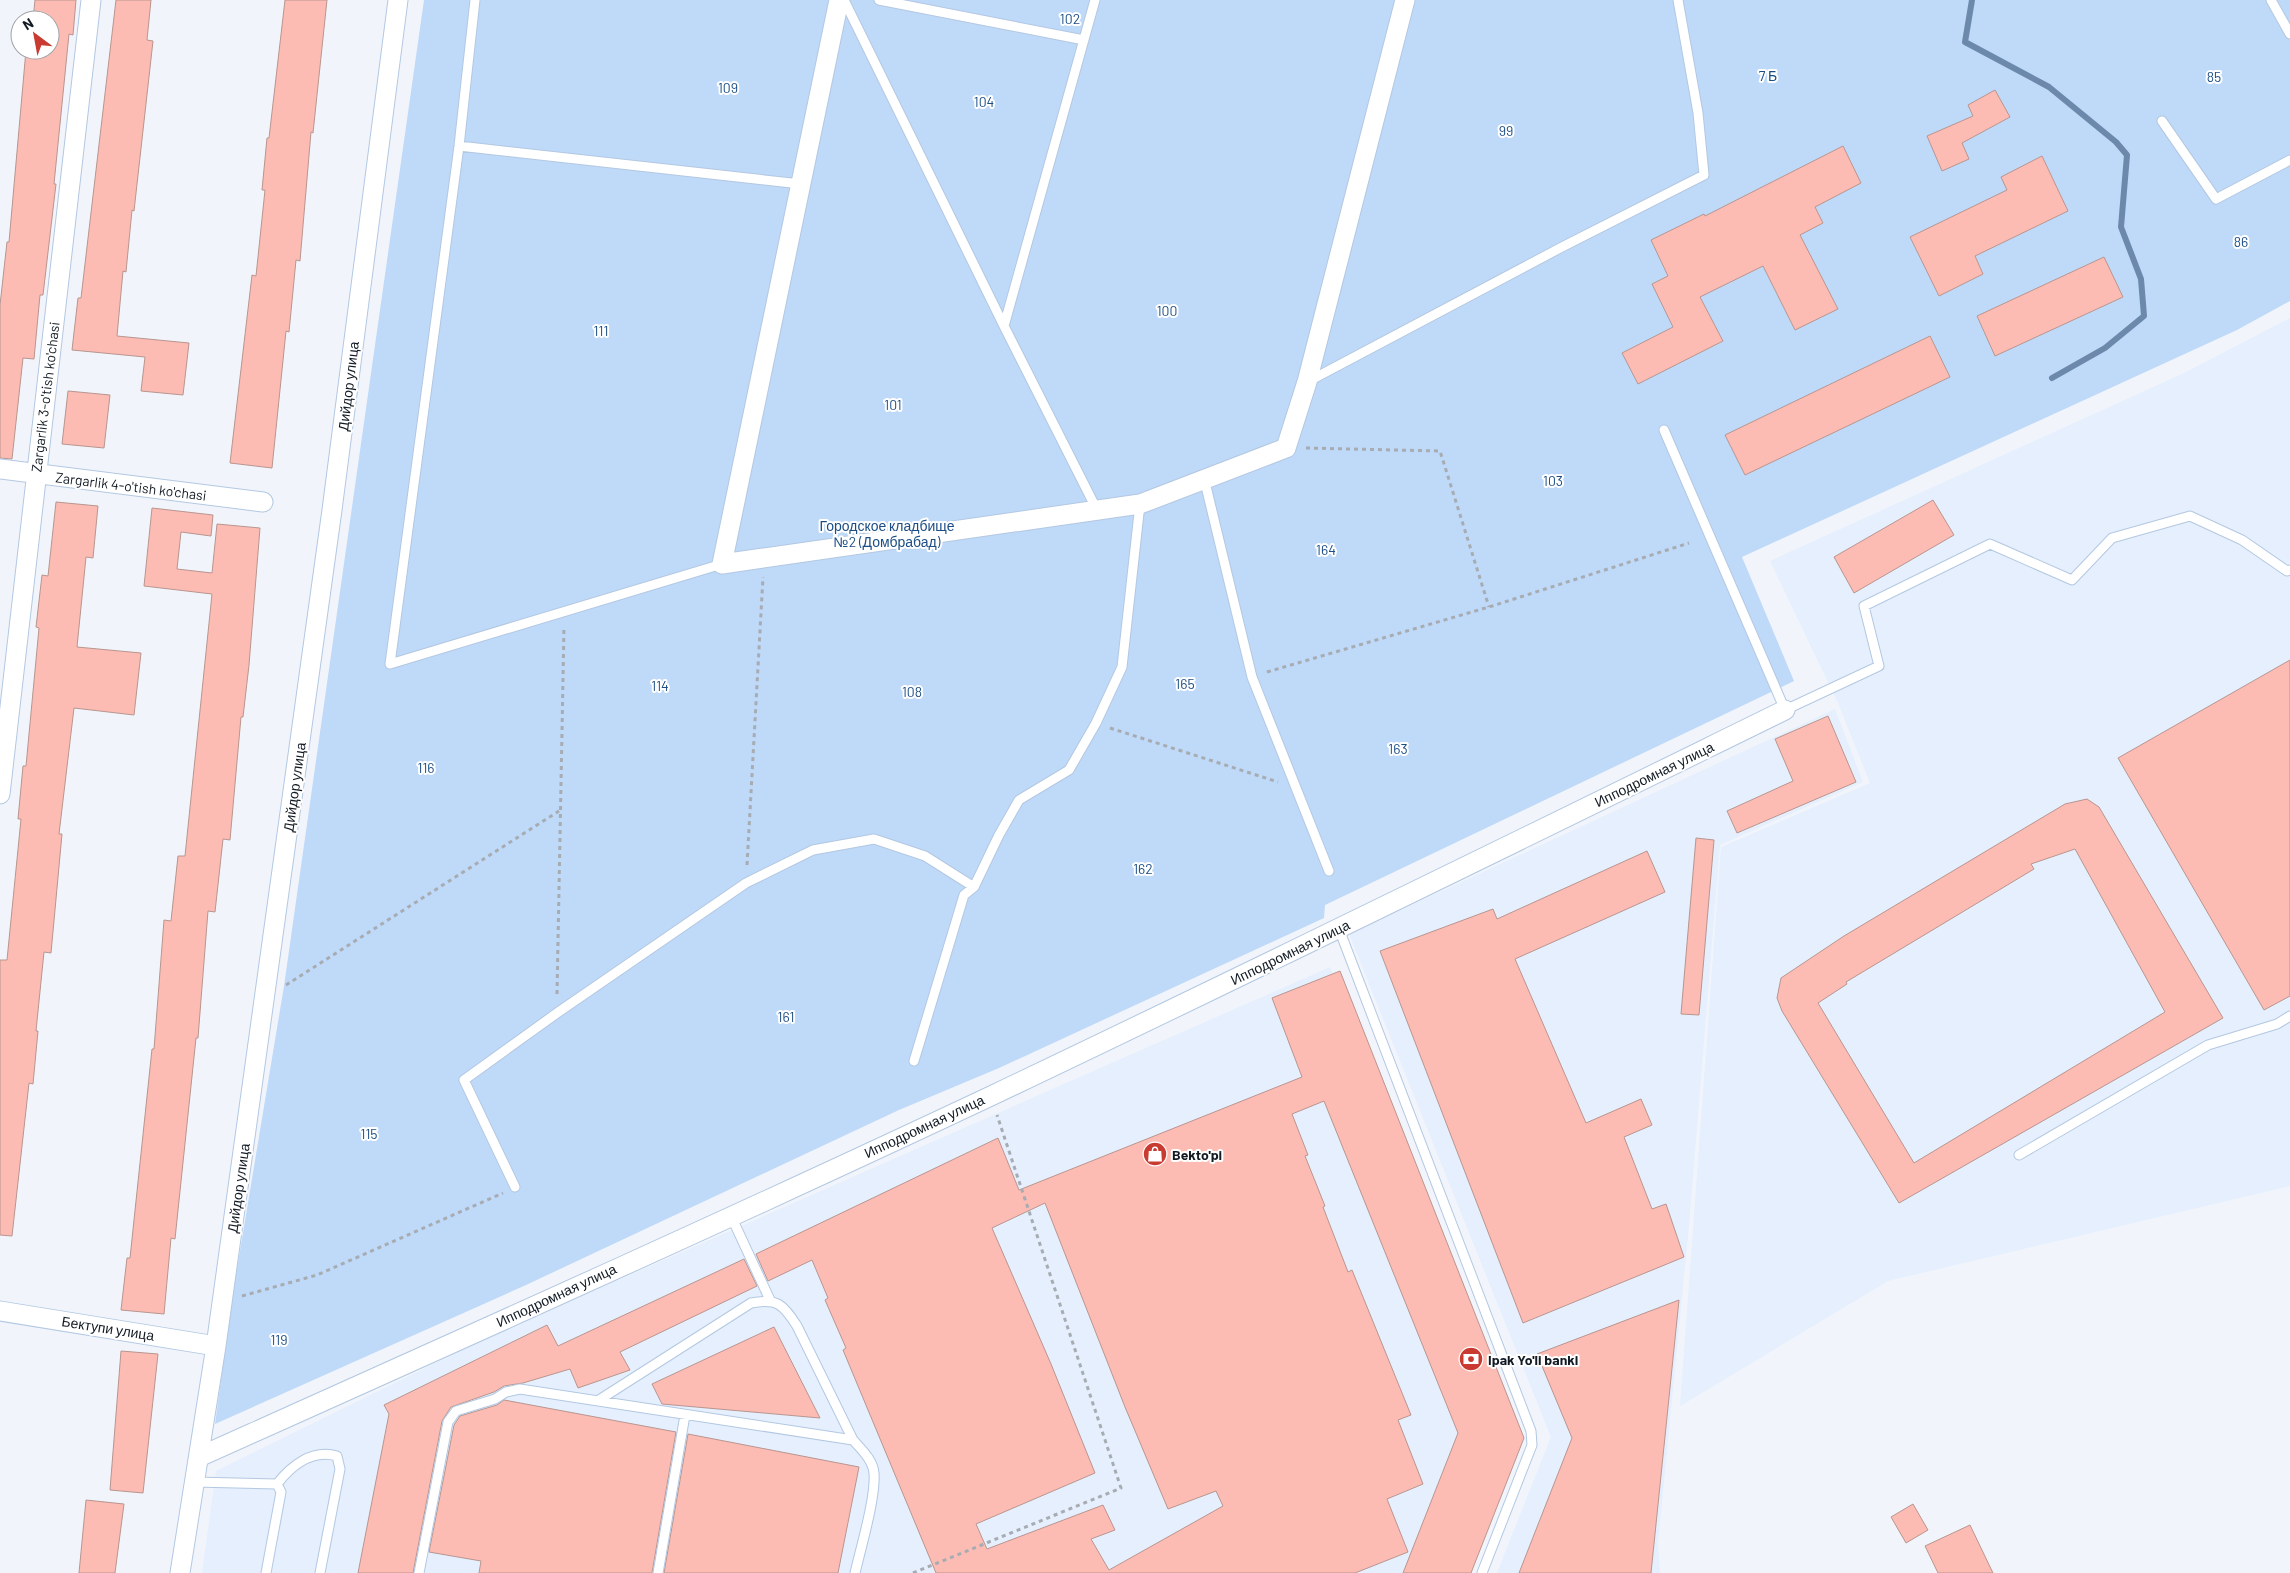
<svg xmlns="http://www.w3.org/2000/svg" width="2290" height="1573" font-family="Barlow,sans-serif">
<rect width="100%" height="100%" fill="#f1f5fb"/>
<path fill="#e5effd" d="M2290,318v868l-402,95 -208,125 41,-559 149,-64 -32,-80 -68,-142 414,-188z
M1835,709l28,73 -143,63 -31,380 -31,318 2,30h-163l54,-136 -202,-503z
M1330,967l189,468 -49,138h-1268l14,-102 266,-131z"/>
<path fill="#bfd9f8" d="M424,0h1866v301l-53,29 -495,227 52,124 -469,224 -1,13 -325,150 -100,42 -373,175 -311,139 17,-125 52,-313z"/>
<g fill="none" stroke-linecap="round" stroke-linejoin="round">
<path stroke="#6c89ab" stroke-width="6" d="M1972,0l-7,42 84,45 67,55 11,13 -6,72 20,52 3,37 -39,32 -53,30"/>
</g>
<path fill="#fcbcb3" stroke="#b9958f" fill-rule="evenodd" d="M35,0h41l-3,35 -4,-1 -15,150h2l-13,111h-3l-6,64 -11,-1 -11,101 -12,-1v-153l7,-63h2l17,-192h24v-30h-17z
M116,0h35l-4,40 6,1 -19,170 -2,-1 -6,62 -3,-1 -6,65 72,7 -6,52 -42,-4 4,-34 -73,-7 6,-52h3z
M285,0h42l-14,133 -2,-1 -11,129 -4,-1 -7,72 -3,-1 -14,137 -42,-5 22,-188 4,1 9,-86h-3l5,-52h2z
M1995,90l15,27 -48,26 7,16 -27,12 -15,-35 46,-20 -5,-11z
M1843,146l18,37 -46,24 8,16 -23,12 38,74 -43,21 -32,-64 -63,31 23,44 -85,43 -16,-31 51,-26 -21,-43 16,-8 -17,-36 53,-26 1,2z
M2042,156l26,55 -93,45 8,18 -44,22 -29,-59 97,-47 -6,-13z
M2104,257l19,40 -128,59 -18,-40z
M1930,336l20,41 -205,98 -20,-40z
M68,391l42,4 -6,53 -42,-4z
M1933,500l21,35 -100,58 -20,-36z
M56,502l42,4 -5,52 -7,-1 -9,90 64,6 -7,62 -60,-7 -15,126h3l-11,119 -7,-1 -8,79h2l-5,53 -4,-1 -17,153 -12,-1v-275h7l14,-141h-3l5,-53h3l13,-138 -3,-1 6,-52 6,1z
M152,508l61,7 -2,21 -30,-4 -4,37 35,4 5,-49 43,4 -11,137 -6,52h-2l-11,123 -7,-1 -8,73 -7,-1 -10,127h-2l-21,201 -4,-1 -7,76 -43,-4 6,-52h3l22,-209h2l10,-129 7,1 7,-65h7l27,-262 -68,-8z
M2290,660v336l-26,14 -146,-252z
M1828,716l28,66 -119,51 -10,-22 66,-30 -18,-42z
M2087,799l12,8 124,211 -324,185 -117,-192 -5,-13 4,-20 63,-42 221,-132zM2075,849l90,163 -251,151 -96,-160 29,-19 -1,-2 188,-113 -3,-5z
M1696,838l18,2 -15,175 -18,-1z
M1647,851l18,41 -150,67 71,164 55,-24 11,26 -28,12 28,72 14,-5 18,53 -161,66 -143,-372 113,-42 4,10z
M1340,971l184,467 -53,135h-68l55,-140 -134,-332 -32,13 16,41 -3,1 20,50 -2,1 25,65 4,-2 59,145 -13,5 25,64 -36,15 21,53 -53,21h-419l-93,-223 3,-2 -21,-48 3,-2 -16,-38 -44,21 -12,-27 242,-116 21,52 283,-113 -30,-79zM1045,1203l80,204 43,102 48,-18 7,15 -114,64 -18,-31 24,-9 -12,-25 -116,44 -11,-25 119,-51 -44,-109 -59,-136z
M744,1259l13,27 -137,66 10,18 -52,18 -8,-19 -47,14 -19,3 -10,6 -43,15 -9,14 -29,152h-55l31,-159 -5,-9 163,-80 11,21z
M1679,1300l-28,273h-132l53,-135 -35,-84z
M774,1327l46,91 -158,-14 -10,-20z
M121,1351l37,3 -15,139 -33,-3z
M504,1400l172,32 -24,141h-173l2,-12 -52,-9 25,-127 6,-9 37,-11z
M688,1434l171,33 -21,106h-174z
M86,1500l38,4 -9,69h-36z
M1913,1504l15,26 -22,13 -15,-26z
M1970,1525l23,48h-55l-13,-27z"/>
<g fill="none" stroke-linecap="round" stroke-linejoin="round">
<g stroke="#b3c8e2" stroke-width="11">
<path id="service" d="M475,0l-16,146 -69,518 332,-100
M844,0l160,326 93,184
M879,0l205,40
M2271,0l19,34
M2162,121l54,78 74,-39
M459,146l342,38
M1004,326l91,-326
M1309,381l253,-134 142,-72 -6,-62 -20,-113
M1664,430l121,280 94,-44 -15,-60 126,-62 82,36 40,-42 78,-22 52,24 45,31 3,-1
M1204,478l48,199 77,194
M1339,929l192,502 1,14 -50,128
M914,1061l50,-166 10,-8 25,-52 20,-35 50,-30 27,-47 26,-56 18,-163
M2019,1155l189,-110 69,-21 13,-8
M515,1187l-51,-107 93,-67 189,-130 67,-33 61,-11 51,17 49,31
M731,1216l39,84
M599,1400l152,-97c26,-5 32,1 46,23l56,114
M195,1482l82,2 4,8 -15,81
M277,1484c14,-18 35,-35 60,-28l3,13 -20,104
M419,1573l29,-151 8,-11 39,-12 11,-7 14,-3 333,51c8,9 20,20 21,33 2,24 -13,74 -19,100
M658,1573l27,-158"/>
</g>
<g stroke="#b3c8e2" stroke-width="21">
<path id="minor" d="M839,0l-117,564 418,-60 146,-56 21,-66 98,-382
M0,469l263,33
M0,794l91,-794
M0,1311l216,35
M199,1457c265,-119 531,-238 794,-362 265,-126 529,-256 792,-385
M180,1573l36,-227 116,-836 66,-510"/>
</g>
<path stroke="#a7acb3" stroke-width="3" stroke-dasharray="4 4" stroke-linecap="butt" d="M1306,448l134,3 49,156
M1267,672l222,-65 200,-64
M1110,728l168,54
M747,865l16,-288
M286,985l273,-174
M557,994l7,-368
M242,1296l75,-21 186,-82
M913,1573l208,-85 -124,-373"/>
<use href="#service" stroke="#fff" stroke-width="9"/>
<use href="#minor" stroke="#fff" stroke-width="19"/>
</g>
<defs>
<g id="shop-disc" transform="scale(1.25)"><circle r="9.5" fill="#c93b31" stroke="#fff"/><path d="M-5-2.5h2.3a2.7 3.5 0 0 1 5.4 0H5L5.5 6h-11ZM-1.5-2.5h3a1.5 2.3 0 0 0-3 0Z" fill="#fff"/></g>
<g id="bank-disc" transform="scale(1.25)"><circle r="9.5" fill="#c93b31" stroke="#fff"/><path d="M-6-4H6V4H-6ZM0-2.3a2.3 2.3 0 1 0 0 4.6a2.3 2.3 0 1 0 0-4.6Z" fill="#fff"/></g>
</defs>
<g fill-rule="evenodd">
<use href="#shop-disc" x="1155" y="1154"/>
<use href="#bank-disc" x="1471" y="1359"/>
</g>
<g text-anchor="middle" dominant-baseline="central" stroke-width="4" stroke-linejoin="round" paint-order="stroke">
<g font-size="14" fill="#1c4e85" stroke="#fff">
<text x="1070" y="18">102</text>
<text x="1768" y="75">7 Б</text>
<text x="2214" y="76">85</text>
<text x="728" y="87">109</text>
<text x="984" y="101">104</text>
<text x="1506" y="130">99</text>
<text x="2241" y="241">86</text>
<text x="1167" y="310">100</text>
<text x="601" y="330">111</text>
<text x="893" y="404">101</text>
<text x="1553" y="480">103</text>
<text x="887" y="525">Городское кладбище<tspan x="887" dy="16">№2 (Домбрабад)</tspan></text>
<text x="1326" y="549">164</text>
<text x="1185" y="683">165</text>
<text x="660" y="685">114</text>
<text x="912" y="691">108</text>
<text x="1398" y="748">163</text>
<text x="426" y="767">116</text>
<text x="1143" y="868">162</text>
<text x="786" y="1016">161</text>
<text x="369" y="1133">115</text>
<text x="279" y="1339">119</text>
</g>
<g font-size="14" fill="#121a23" stroke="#fff">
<text transform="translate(348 386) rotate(-83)">Дийдор улица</text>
<text transform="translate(45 397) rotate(-83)">Zargarlik 3-o'tish ko'chasi</text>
<text transform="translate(131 486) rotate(7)">Zargarlik 4-o'tish ko'chasi</text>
<text transform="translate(1654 774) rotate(-26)">Ипподромная улица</text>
<text transform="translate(294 787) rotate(-82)">Дийдор улица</text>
<text transform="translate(1290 952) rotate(-26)">Ипподромная улица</text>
<text transform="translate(924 1126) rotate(-25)">Ипподромная улица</text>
<text transform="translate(238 1188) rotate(-82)">Дийдор улица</text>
<text transform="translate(556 1295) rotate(-25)">Ипподромная улица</text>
<text transform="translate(108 1328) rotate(9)">Бектупи улица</text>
</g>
<g font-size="14" font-weight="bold" fill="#121a23" stroke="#fff" text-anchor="start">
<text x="1172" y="1154">Bekto'pi</text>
<text x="1488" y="1359">Ipak Yo'li banki</text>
</g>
</g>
<g transform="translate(35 35) rotate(328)"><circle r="24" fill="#ffffff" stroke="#a0a3a7"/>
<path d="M0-4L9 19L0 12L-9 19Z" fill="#c93b31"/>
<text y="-8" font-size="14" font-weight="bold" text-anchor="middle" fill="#121a23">N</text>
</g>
</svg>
